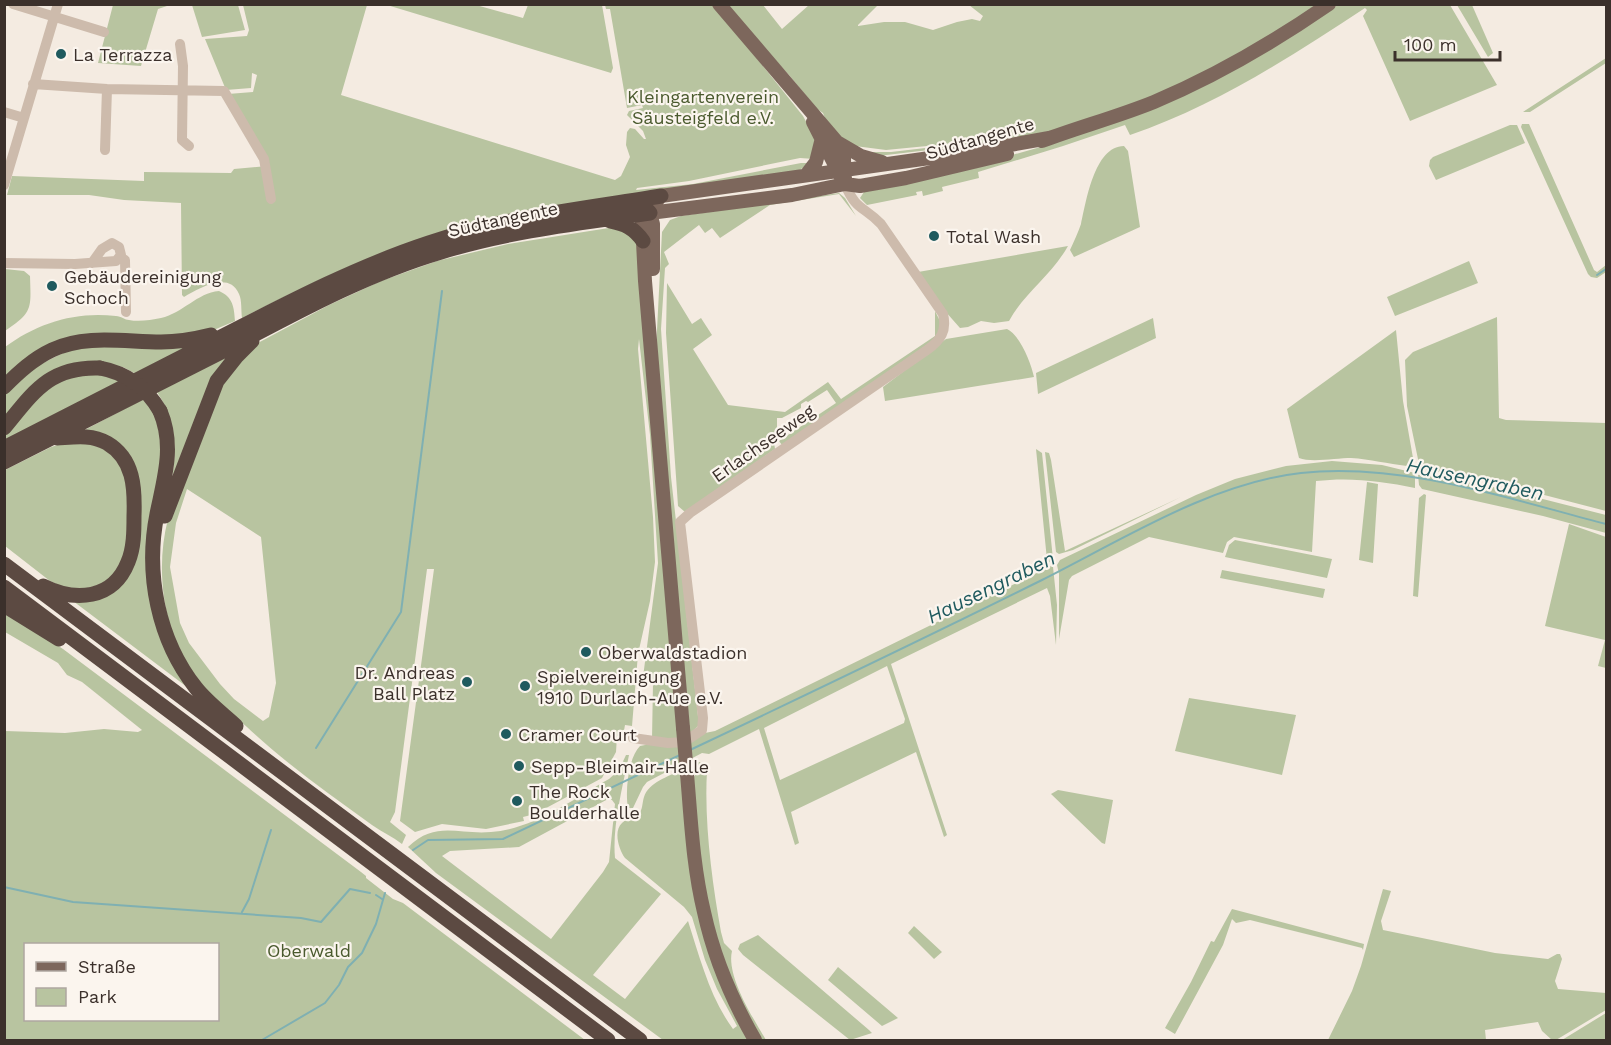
<svg xmlns="http://www.w3.org/2000/svg" width="1611" height="1045" font-family="'Work Sans',sans-serif">
<rect width="100%" height="100%" fill="#f4ebe1"/>
<path fill="#b8c4a0" fill-rule="evenodd" d="M113,5h57l-12,4 -17,57 -43,-3z
M192,5h46l7,25 -43,7z
M243,5h124l-26,90 274,85 6,-4 9,-19 -4,-12 1,-13 3,-4 5,1 9,10h2l-3,-8 -16,-16 2,-4 14,-3 -1,-3 -15,3 -17,-99h-4l-1,-4h109l89,111 13,24 -2,19 -14,-1 -111,23 -52,7 -1,2 57,-6 108,-21h10l-15,9 -342,56c-75,22 -143,55 -212,90 -1,-7 0,-18 -3,-24 -10,-24 -41,-5 -55,3l-2,-2 -1,-92 -57,-3 -35,-5h-82l5,-19 132,5v-9l87,1 3,-4 33,-3 -39,-72 25,-2 4,-17 -5,-2 -1,15 -25,2 -21,-51 42,-3 2,-6z
M387,5h89l47,13 5,-13h74l11,63 -2,5z
M725,5h38l19,24 27,-24h69l-20,20v1l26,-4h21l28,8 24,-8 15,-3 8,2 3,-5 -14,-11h353l-78,48 -86,42 -95,34 -92,16 -93,11 -8,-4h21l43,-5 -7,-1 -41,4 -39,-5 -21,-24 -3,-8 -6,-4 -28,-34z
M1337,5h113l47,80 -87,36 -47,-105 4,-6 -2,-2c-75,49 -149,98 -235,127l-5,-10 -62,21 -85,26 1,6 -37,9 1,4 -20,5 -1,-5 -6,1 1,3 -50,10 -7,-7 4,-6 127,-31 53,-15 240,-107z
M1457,5h15l21,48 -5,4z
M1606,58v5l-76,49h-7z
M1522,124h7l65,146 3,2 9,-7v7l-9,6 -6,-1 -3,-3 -67,-147z
M1510,125h7l8,18 -89,37 -7,-14 1,-6 3,-3z
M1124,146l4,5 12,76 -66,30 -4,-7c4,-9 8,-17 11,-26 5,-21 13,-78 43,-78z
M839,193l6,5 11,18 -17,-22 -69,11 -50,33 -8,-10 -7,5 -6,-8 -35,27 5,12 -4,4 -4,61 10,148 28,248 -9,9 -34,-384 6,-118 8,-12 11,-4z
M615,227l21,10 43,503 -27,-1 1,-56 -2,-3 -8,-3 15,-114 -8,-128 -11,-96 -1,10 15,168 2,45 -5,39 -12,53 -6,72 -7,-1 -2,11h-6l-1,16 -14,26 -67,36 -12,3 1,4 -38,8 -44,-5 -27,8 -15,-11 34,-252h-7l-32,243 -5,10 16,13 -4,9c-9,-7 -20,-12 -30,-19 -43,-31 -87,-62 -125,-98 -16,-14 -34,-27 -47,-43 -36,-45 -46,-111 -32,-165l52,-134 36,-41 73,-39 52,-24 56,-20 71,-17zM187,489l74,48 15,146 -7,34 -6,4 -29,-22 -14,-15 -31,-41 -9,-20 -10,-56 6,-44z
M1068,246c-17,30 -43,46 -59,75l-15,2 -13,-2 -13,6 -8,1 -15,-17 -27,-39z
M1469,261l9,22 -83,33 -8,-19z
M5,269l19,2 6,5c1,33 3,36 -25,55z
M667,283l25,41 9,-6 11,17 -19,14 35,56 57,7 43,-30 13,17 94,-63v-25l6,12 -4,15 -155,107 -3,-4 57,-38 -9,-13 -19,12 -2,-1 -5,3v4l-19,10h-5v13l-4,4 2,14 -90,63 -7,-6 -1,-15 -11,-158z
M219,291c14,6 15,16 16,30l-33,14 -107,2 -90,45v-35c32,-24 71,-36 111,-31 5,0 9,4 13,4 10,2 22,0 32,-2 22,-5 36,-25 58,-27z
M1497,317l2,101 7,2 100,3v88l-120,-31 -58,-10 -9,-6 -12,-58 -2,-46 8,-8z
M1153,318l3,20 -118,56 -2,-21z
M1007,329c13,6 24,34 27,48l-149,24 -2,-14 63,-48z
M1396,330l7,71 10,57 -1,6 -5,2c-19,-2 -37,-7 -56,-8 -14,0 -40,5 -52,0l-12,-49z
M195,343l-59,31 -13,-7 -36,-5 -82,56v-25l17,-21 46,-25z
M236,351l-65,134c6,-34 6,-63 -14,-93z
M90,372l32,8 -117,61v-7l41,-49z
M145,398l10,15 9,41 -17,105 40,128 -114,-86 57,-35v-105l-51,-28z
M74,440l36,10 20,29 -5,82 -19,22 -33,9 -23,-11 -45,-35v-76l46,-23z
M1036,449l6,4 11,106 -8,7 2,-6z
M1045,452l4,1 2,7 14,91 116,-54 -108,53 -14,4 -3,-2z
M1332,461l50,4 33,8v15c-33,-7 -65,-11 -99,-7l-4,71 -78,-15 -7,5 -4,11 -74,-16 -77,39 -3,4 -10,59v-65l-2,-9 3,-5 136,-65 39,-16 51,-13z
M1425,474l78,15 103,26v18l-63,-17 -121,-27 -3,-4 -1,-10z
M1367,482l11,2 -5,79 -14,-3z
M1424,494l2,1 -8,102 -5,-1 6,-98z
M1569,524l37,13v131l-8,-2 7,-26 -60,-14z
M1235,540l97,19 -5,19 -102,-21 4,-12z
M1051,566l2,1 4,38 -1,40 -6,-49 -3,-8 -156,76 56,171 -3,2 -28,-85 -125,60 8,31 -4,2 -36,-116 -50,25 -7,-1 -55,29 -4,5 -10,21h-5c-3,-16 0,-50 12,-62l75,-15zM887,666l18,53 -1,4 -124,57 -16,-52z
M1222,570l103,19 -2,9 -103,-20z
M5,611l58,38 298,223 5,4v2l27,21 10,4 182,137h-580v-309l60,2 39,-4 34,3 4,-2 -60,-48 -15,-7 -9,-12 -53,-31zM26,944h192v76h-192z
M1189,698l107,17 -14,60 -107,-24z
M626,755h3c-6,30 -17,72 -14,103l46,36 -68,81 32,24 63,-78c12,37 22,77 45,108l4,-3 -20,-37 -12,-29 -13,-43 -8,-10 -59,-49c-6,-8 -12,-27 -3,-35 4,-5 12,-3 16,-8 5,-5 4,-12 6,-18 5,-15 24,-20 37,-27l10,93 59,177h-87l-227,-167 -28,-26c28,-27 50,-12 83,-15 43,-3 82,-33 118,-53l10,-9zM608,799l4,1 3,4 -6,58 -6,10 -52,67 -109,-83 8,-5 69,-4z
M700,762l7,9c-3,51 5,111 14,161l3,11 8,8c-6,25 21,67 34,89h-6l-33,-66 -22,-76 -13,-121 3,-1 -2,-12z
M1058,790l55,10 -8,44 -3,-1 -51,-49z
M1383,889l8,2 -10,30 2,9 112,23 53,6 9,-5h3l2,5 -7,22 3,8 48,4v17l-50,30h-4l-10,-9 -4,-9 -53,8 1,10h-158l24,-49 9,-25z
M1232,909l132,35 -1,6 -1,-2 -112,-28 -14,3 -4,-4 -9,26 -48,89 -10,-6 26,-46 20,-41 3,1z
M914,926l28,26 -8,7 -26,-26z
M758,935l111,95 3,3 -22,7 -107,-85 -5,-6 2,-5z
M838,967l60,51 -16,8 -54,-46z
M1606,1013v27h-44z"/>
<g fill="none" stroke-linecap="round" stroke-linejoin="round">
<path stroke="#7fb0b2" stroke-width="2" d="M1597,275l9,-6
M316,748l85,-136 41,-321
M690,750c118,-56 235,-112 352,-170 80,-40 169,-97 259,-107 102,-11 208,26 305,51
M413,850l15,-10 75,-1 177,-84
M4,887l69,15 228,16 20,4 29,-33 20,4
M376,895l6,4
M242,912l7,-13 22,-69
M262,1040l63,-37 14,-18 9,-18 14,-14 14,-29 9,-31"/>
<path stroke="#cdbbac" stroke-width="10" d="M13,4l91,28
M180,44l3,22 -1,74 7,6
M33,84l74,5 117,2 40,68 7,40
M4,112l20,6
M105,150l2,-61
M4,185l54,-181
M120,257l5,3 1,52
M4,263l71,1 41,-3 5,-6 -2,-8 -7,-4 -10,6 -10,14
M633,738l35,5 16,-1 18,-12 1,-12 -23,-196 10,-9 237,-163c14,-10 20,-19 16,-36l-62,-90c-17,-18 -25,-13 -36,-40"/>
<path stroke="#7d675c" stroke-width="14" d="M719,4l118,138 7,17 1,20
M813,122l28,55
M1042,141c37,-14 75,-24 112,-39 62,-26 120,-60 175,-98
M837,142l24,14 21,6
M806,175l10,-13 6,-24
M653,269v-45l-3,-11 142,-18 53,-11 15,2 46,-8 101,-24
M683,728l-38,-447 -3,-58 3,-9 16,-18 304,-43 84,-15
M687,774c4,46 6,93 17,138 10,46 28,88 51,128"/>
<path stroke="#5c4a42" stroke-width="15" d="M610,221c15,3 24,7 33,20
M4,387c15,-15 29,-28 48,-37 33,-16 73,-8 109,-8 17,0 34,-3 50,-7
M160,411c15,35 4,68 -3,103 -12,60 1,126 39,174 11,14 27,26 40,38
M4,428c29,-35 45,-62 96,-60
M4,448c75,-38 148,-76 223,-114 66,-34 132,-68 202,-91 75,-26 154,-34 232,-47
M4,462c76,-38 151,-77 227,-115 68,-36 136,-73 210,-95 68,-21 139,-29 209,-39l-8,-9 -9,-3
M165,516l52,-135 19,-24 16,-16
M4,564l636,476
M43,586c32,16 70,14 85,-24 6,-14 6,-31 6,-46 1,-28 0,-57 -27,-73 -16,-9 -33,-6 -50,-5
M4,587l604,453
M4,605l55,34"/>
<path stroke="#7d675c" stroke-width="14" d="M683,728l4,46"/>
<path stroke="#5c4a42" stroke-width="15" d="M100,368c27,5 46,19 60,43"/>
</g>
<g fill="#1f5a5e" stroke="#fbf5ee" stroke-width="2">
<circle cx="61" cy="54" r="6"/>
<circle cx="934" cy="236" r="6"/>
<circle cx="52" cy="286" r="6"/>
<circle cx="586" cy="652" r="6"/>
<circle cx="467" cy="682" r="6"/>
<circle cx="525" cy="686" r="6"/>
<circle cx="506" cy="734" r="6"/>
<circle cx="519" cy="766" r="6"/>
<circle cx="517" cy="801" r="6"/>
</g>
<g text-anchor="middle" dominant-baseline="central" stroke-width="4.5" stroke-linejoin="round" paint-order="stroke">
<g font-size="18" fill="#3b302b" stroke="#fbf5ee" text-anchor="start">
<text x="73" y="54">La Terrazza</text>
<text x="946" y="236">Total Wash</text>
<text x="64" y="276">Gebäudereinigung<tspan x="64" dy="21">Schoch</tspan></text>
<text x="598" y="652">Oberwaldstadion</text>
<text x="455" y="672" text-anchor="end">Dr. Andreas<tspan x="455" dy="21">Ball Platz</tspan></text>
<text x="537" y="676">Spielvereinigung<tspan x="537" dy="21">1910 Durlach-Aue e.V.</tspan></text>
<text x="518" y="734">Cramer Court</text>
<text x="531" y="766">Sepp-Bleimair-Halle</text>
<text x="529" y="791">The Rock<tspan x="529" dy="21">Boulderhalle</tspan></text>
</g>
<g font-size="18" fill="#4a5a2e" stroke="#fbf5ee">
<text x="703" y="96">Kleingartenverein<tspan x="703" dy="21">Säusteigfeld e.V.</tspan></text>
<text x="309" y="950">Oberwald</text>
</g>
<g font-size="18" fill="#3b302b" stroke="#fbf5ee">
<text transform="translate(980 138) rotate(-16)">Südtangente</text>
<text transform="translate(503 219) rotate(-12)">Südtangente</text>
<text transform="translate(763 443) rotate(-35)">Erlachseeweg</text>
</g>
<g font-size="20" font-style="italic" fill="#1f5a5e" stroke="#fbf5ee">
<text transform="translate(1475 479) rotate(12)">Hausengraben</text>
<text transform="translate(991 587) rotate(-26)">Hausengraben</text>
</g>
</g>
<rect width="1611" height="1045" fill="none" stroke="#3b302b" stroke-width="12"/>
<rect x="24" y="943" width="195" height="78" fill="#fbf5ee" stroke="#aea6a0" stroke-width="1.5"/>
<rect x="36" y="962" width="30" height="9" fill="#7d675c" stroke="#aea6a0" stroke-width="1.5"/>
<text x="78" y="973" font-size="18" fill="#3b302b">Straße</text>
<rect x="36" y="988" width="30" height="18" fill="#b8c4a0" stroke="#aea6a0" stroke-width="1.5"/>
<text x="78" y="1003" font-size="18" fill="#3b302b">Park</text>
<path d="M1395 51v9h105v-9" fill="none" stroke="#3b302b" stroke-width="3"/>
<text x="1404" y="51" font-size="18" fill="#3b302b" stroke="#fbf5ee" stroke-width="4.5" paint-order="stroke">100 m</text>
</svg>
